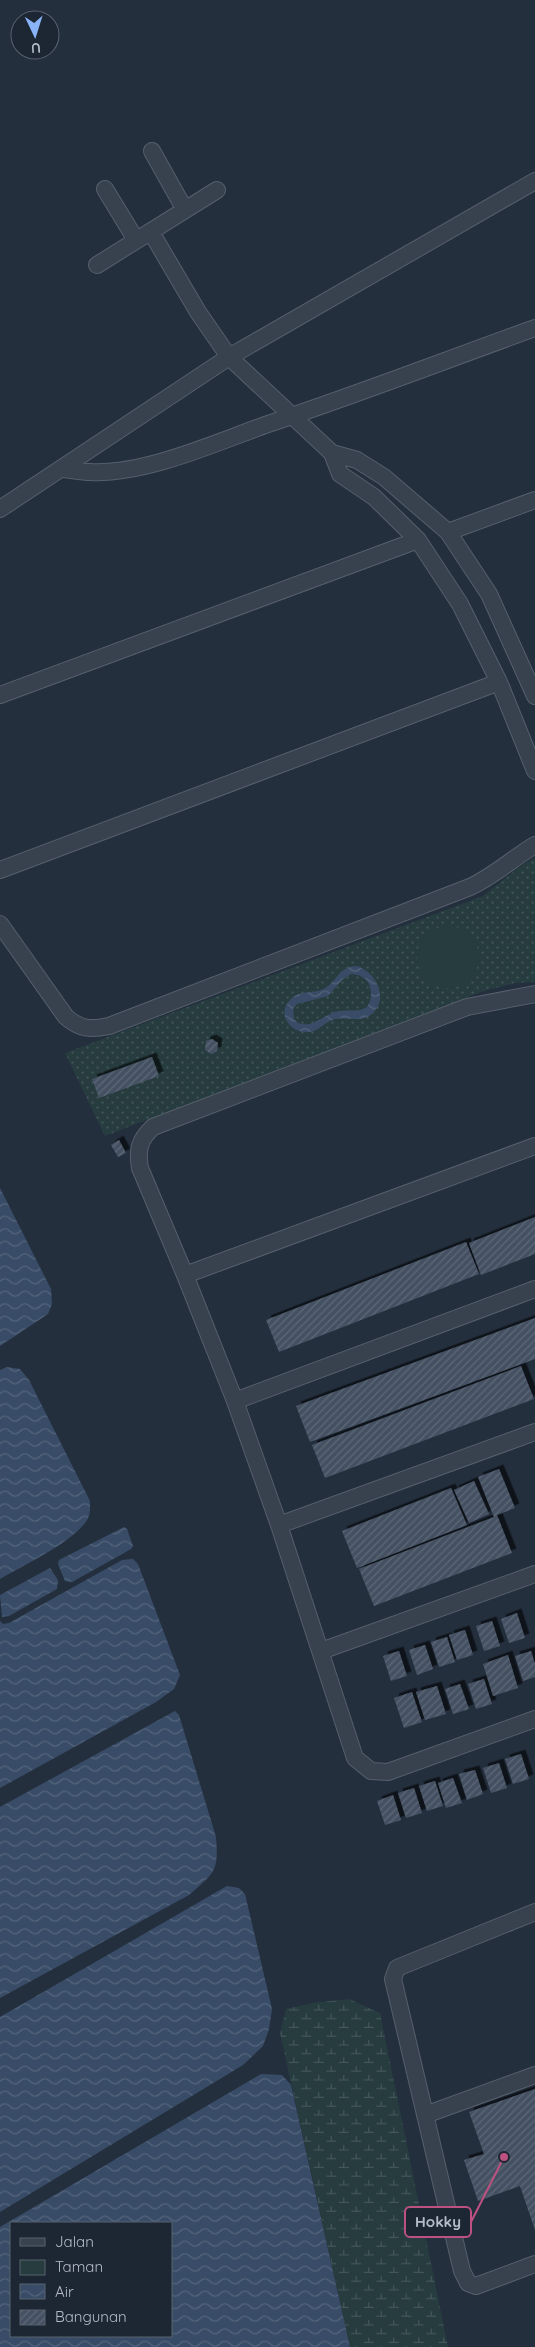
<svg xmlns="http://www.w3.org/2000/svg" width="535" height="2347" font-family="Quicksand,sans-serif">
<defs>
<pattern id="green-dots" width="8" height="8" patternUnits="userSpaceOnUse" patternTransform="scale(1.25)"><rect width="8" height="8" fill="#263c3f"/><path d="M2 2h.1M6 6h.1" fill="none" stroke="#435659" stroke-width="1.8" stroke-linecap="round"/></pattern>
<pattern id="wetland-marsh" width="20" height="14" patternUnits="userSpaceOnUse" patternTransform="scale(1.25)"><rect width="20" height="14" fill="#263c3f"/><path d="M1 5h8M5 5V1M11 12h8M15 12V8" fill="none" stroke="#435659"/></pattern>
<pattern id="water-waves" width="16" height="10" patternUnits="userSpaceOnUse" patternTransform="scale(1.25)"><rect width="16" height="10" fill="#394c67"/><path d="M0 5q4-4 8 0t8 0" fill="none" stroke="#53647b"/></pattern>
<pattern id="building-hatch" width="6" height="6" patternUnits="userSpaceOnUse" patternTransform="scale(1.25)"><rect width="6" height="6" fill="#455162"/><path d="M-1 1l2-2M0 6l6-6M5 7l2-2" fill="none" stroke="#5d6877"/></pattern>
<filter id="shadow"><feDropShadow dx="4.5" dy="-4.5" stdDeviation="0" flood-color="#0009"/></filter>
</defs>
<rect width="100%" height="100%" fill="#242f3e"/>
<path fill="url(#green-dots)" d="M535,858v124l-20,1 -34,9 -376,144 -40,-83 418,-157 39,-31z"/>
<path fill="url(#wetland-marsh)" d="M349,1999l31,14 68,334h-98l-70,-314 6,-24 26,-6z"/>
<path fill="#263c3f" d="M417 957a31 31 0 1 1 62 0a31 31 0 1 1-62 0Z"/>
<path fill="url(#water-waves)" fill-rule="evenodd" d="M357,966c20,6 34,36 12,50 -11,6 -23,1 -34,3 -6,2 -12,6 -17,10 -20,12 -46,-12 -27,-30 10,-10 25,-4 36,-12 12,-9 12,-20 30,-21zM351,974c19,0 25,19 16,33 -10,6 -17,2 -28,4 -15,2 -24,18 -41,12l-4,-4 -1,-10 4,-5 31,-8 14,-16z
M0,1188l51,101 1,15 -4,10 -48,32z
M7,1367l13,2 9,11 61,121c0,8 1,15 -5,22 -16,21 -61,42 -85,56v-209z
M124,1527l3,2 6,17 -2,3 -59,33 -7,-1 -7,-17 1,-4z
M133,1559l5,5 42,111 -6,14 -18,13 -156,86v-167l3,3 6,-1 113,-63z
M50,1568l8,12 -1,9 -48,27 -7,1 -2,-22z
M175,1711l4,4 37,122c3,35 -2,36 -27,58l-189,103v-191z
M227,1886l12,2 6,6 27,115 -3,20 -6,17 -20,19 -243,147v-195z
M261,2074l21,1 9,10 59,262h-350v-120zM11,2223h160v113h-160z"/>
<path fill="url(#building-hatch)" filter="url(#shadow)" d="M212,1039l6,4 -1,8 -6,3 -6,-4 1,-9z
M152,1057l7,19 -60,22 -7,-19z
M119,1140l7,13 -8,4 -7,-12z
M535,1217v37l-54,21 -12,-32z
M466,1242l13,32 -200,78 -13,-32z
M535,1318v41l-225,83 -14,-36z
M521,1366l13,33 -209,79 -13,-33z
M499,1469l16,39 -18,7 15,38 -138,53 -15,-37 135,-52 -16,-40z
M474,1481l15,33 -20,9 -15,-33z
M451,1488l16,37 -110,43 -15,-37z
M517,1613l8,25 -16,5 -8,-24z
M492,1621l8,25 -16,5 -8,-25z
M465,1630l8,25 -16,5 -8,-25z
M447,1637l8,25 -16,5 -8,-25z
M425,1645l8,24 -16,6 -8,-25z
M399,1651l8,25 -16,5 -8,-25z
M531,1651l4,13v13l-12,4 -8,-25z
M508,1655l10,33 -25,8 -10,-32z
M484,1679l8,25 -16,5 -8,-25z
M460,1684l9,25 -16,5 -8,-25z
M437,1686l9,28 -21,6 -9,-28z
M412,1692l10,30 -18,6 -10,-30z
M521,1754l8,25 -16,5 -8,-25z
M499,1763l8,25 -16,5 -8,-25z
M475,1770l8,24 -16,6 -8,-26z
M453,1778l9,25 -16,5 -8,-25z
M435,1781l8,25 -16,5 -8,-25z
M414,1788l8,25 -16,5 -8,-25z
M393,1795l8,25 -16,5 -8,-24z
M535,2089v141l-15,-44 -42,15 -14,-41 20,-6 -15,-42z"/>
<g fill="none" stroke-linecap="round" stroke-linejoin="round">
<g stroke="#565f6c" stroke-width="18">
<path id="street" d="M152,151l33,59
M105,189l31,51
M151,232l47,80 31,45 103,96 8,21 34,23 44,43 42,64 39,78 36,89
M97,265l120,-75
M332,453l25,7 27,17 64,55 41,62 46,102
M64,469c9,1 18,3 26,3 55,3 127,-30 178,-48 90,-30 178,-64 267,-96
M0,509l229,-152 306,-176
M448,532l87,-32
M0,695l418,-155
M0,870l499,-188
M0,924l66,93c14,12 24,13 43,9l361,-139c24,-11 43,-29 65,-42
M535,994l-68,13 -314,120c-14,13 -16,23 -13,41l45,107 50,126 44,124 76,233 16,13 17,1 147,-53
M185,1275l350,-129
M235,1401l300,-112
M279,1525l256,-93
M321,1651l214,-77
M535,1912l-138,56 -4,11 69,292 6,12 8,3 59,-22
M425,2115l110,-40"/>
</g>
<use href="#street" stroke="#38414e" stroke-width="16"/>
</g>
<path fill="none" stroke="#bd5182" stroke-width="2" d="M504 2157L471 2222"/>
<circle fill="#bd5182" stroke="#1d2633" stroke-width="2" cx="504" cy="2157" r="5"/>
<rect fill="#1d2633" stroke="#bd5182" stroke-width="2" x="405" y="2207" width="66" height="30" rx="5"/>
<g font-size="15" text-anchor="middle" font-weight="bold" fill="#b4bcc9">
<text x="438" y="2227">Hokky</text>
</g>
<rect x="10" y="2222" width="162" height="115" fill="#1d2633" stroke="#59626f"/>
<rect x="20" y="2238" width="25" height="8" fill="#38414e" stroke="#59626f"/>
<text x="55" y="2247" font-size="15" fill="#b4bcc9">Jalan</text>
<rect x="20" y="2260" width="25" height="15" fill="#263c3f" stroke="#59626f"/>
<text x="55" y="2272" font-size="15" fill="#b4bcc9">Taman</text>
<rect x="20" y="2284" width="25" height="15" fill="url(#water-waves)" stroke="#59626f"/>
<text x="55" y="2297" font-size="15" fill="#b4bcc9">Air</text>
<rect x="20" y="2310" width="25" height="15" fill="url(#building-hatch)" stroke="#59626f"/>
<text x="55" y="2322" font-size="15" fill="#b4bcc9">Bangunan</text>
<g transform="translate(35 35) rotate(176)"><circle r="24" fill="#1d2633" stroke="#59626f"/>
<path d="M0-4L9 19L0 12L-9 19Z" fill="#8ab4f8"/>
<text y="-8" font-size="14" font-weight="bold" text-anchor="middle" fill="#b4bcc9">U</text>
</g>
</svg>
